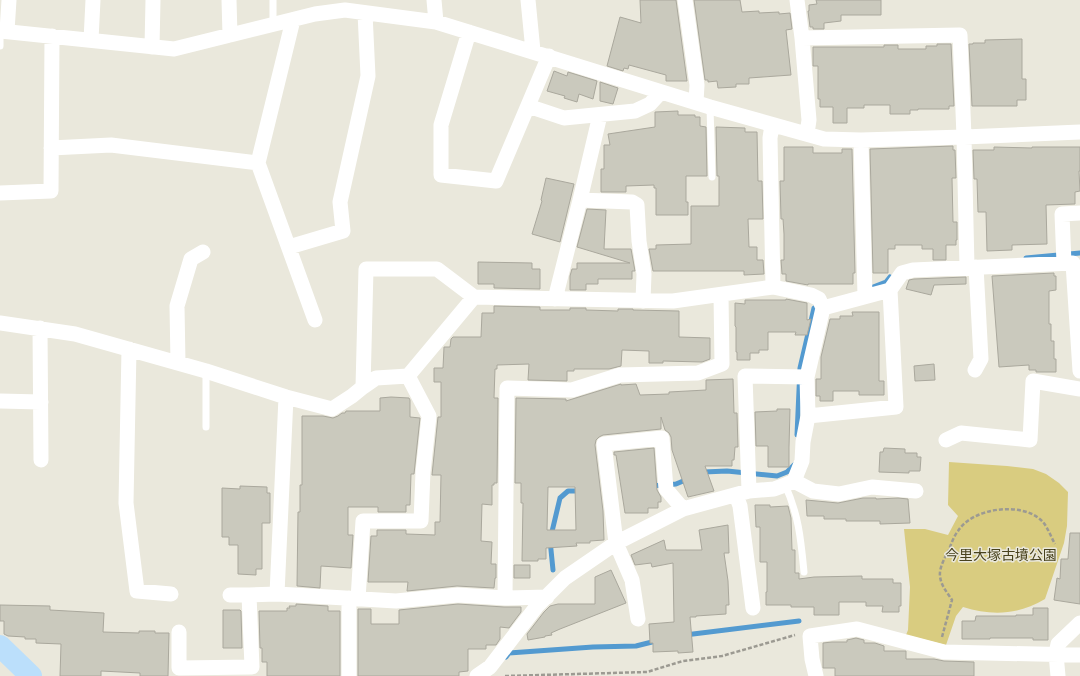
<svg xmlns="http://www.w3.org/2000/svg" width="1080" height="676" font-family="'PT Sans','Noto Sans JP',sans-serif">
<rect width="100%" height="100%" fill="#eae8dc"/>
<path fill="#d9cc80" d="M949,462l58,4 26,3 13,5 13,9 9,9 -1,34 -3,17 -19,56c-27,16 -53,17 -82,8l-7,9 -10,29 -40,-10 2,-5 2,-43 -6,-58h21l23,6 10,-19 -10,-11z"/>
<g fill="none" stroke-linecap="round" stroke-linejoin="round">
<path stroke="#539ad0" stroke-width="5" d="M1026,258l54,-5
M868,289l18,-7 4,-5
M797,435l3,-67 14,-60 7,-3
M701,473l3,-1 23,-1 50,5 10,-4 7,-7
M651,486l25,-2 12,-5
M553,570l-3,-30 10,-42 8,-7h13
M685,635l114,-14
M506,657l3,-4 84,-6 43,-1 20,-5"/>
</g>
<path fill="#cac9bd" stroke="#aaa89d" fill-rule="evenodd" d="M640,0h36l11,81h-21v-6l-37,-10 -1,4 -4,-1 -1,3 -16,-5 13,-49 21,6z
M694,0h46l2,12 17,-1v2l20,-1v2l11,-1 2,16 -6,1 5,45 -42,3v6h-13v3l-18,1 -1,-7 -9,1v-2h-3z
M816,0h65v15h-40v6l-17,2v6h-11v-2h-3l-2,-16h1v-6l8,-1z
M1022,39v40h4v21h-9v6h-45l-3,-62h4v-1h12v-3z
M937,44h14l3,62h-5v3h-31v1h-8v4h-20v-9h-26v3h-17v15h-14v-16h-13v-8h-2v-33h-5v-19h71v-2h14v4h28v-3h11z
M554,71l13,5 1,-4 29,9 -4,18 -14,-5 -2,8 -13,-4 1,-2 -18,-5z
M600,82l18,6 -5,16 -13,-3z
M678,111v4h17v2h5v9l6,1 1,49h-21v26h2v13h-32v-27h-2v-3l-28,1v6h-25v-23h3v-24h6l-2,-11 47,-7v-15z
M716,127l29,1v4h12l1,49h4l1,38h-15l1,28h8v13h6l1,14 -20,1v-4h-91l-4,-22h7v-4l35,-1v-38h28v-30h-2z
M953,146v4h2l1,28h-4l1,44h4v18h-1v5h-10v15h-13v-11h-11v-4h-27v4h-7v24h-15l-3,-124z
M784,147h29v6h29v-4h10l3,124h-2v11h-45v1l-22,-4v-7h-4l-1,-14h3v-26l-1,-15h-2l-1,-38h4z
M994,147l38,1v-1h48v24h-1l1,20 -5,1v12l-29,1 1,39 -35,1v5l-25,1 -1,-39h-8l-1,-33h-3l-1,-29h21z
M546,178l28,6 -14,58 -28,-8 10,-33 -1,-1z
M587,209l19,1 -2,39h27l4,22h-3v8h-34v5h-12v6h-16v-14l2,-7h5v-6h53l-53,-16z
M478,262l54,1v6h8v20l-46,-1v-4h-16z
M1054,273v3h2v14l-7,1v33h2v17h3v18h2v13h-20v-2h-7v-5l-30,2 -7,-91z
M966,277v7l-32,1 -3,10 -25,-6 3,-9 5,-1z
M786,299l21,4v17l4,-1 -4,16h-12l1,-3h-28v18h-9v3h-9v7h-13v-8h-1v-25l-1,-1v-23l10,1v-4h41z
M494,306l46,1v3h30v-2h16v2l32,1v-2h15v1l46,1v26l31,1v21l-8,3 -39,-1v2h-14v-12l-27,-1 -1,16 -12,3h-35v2h-7v10l-39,-1 1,-16 -32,1v4h-2l-1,29h4l-1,85h-3v2h-2v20l-10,-1 -1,37 11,1 -1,22h5v14h-1l-1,10 -37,-2 -50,5 1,-9h-40l3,-46h6v-6h29v4l29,1v-13h5l1,-47h-9l6,-58h3v-35h-7v-14h9l1,-21h6l1,-8 2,-2h28l1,-24h12z
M852,312h27v69h5v14h-25v-4h-26v10h-13v-5h-4v-17h5v-22l9,-38h10v-3h13z
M934,364l1,16 -20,1 -1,-15z
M733,379l1,34h3l1,34h-3l-1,13h-2v6h-27l9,25 -26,6 -16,-47 -1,-13 -2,-4 -4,-3 -4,-13v12l-58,6 -4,2 -3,3 -1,5 8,66 1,29 -14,1v2h-14l1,3 -31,2v11h-8v2h-16l1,-58h-2v-20h-6l1,-85 50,1v2l55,-17v1l15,-1 4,11 29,-1v-2l37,-2v-10zM548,487h27l1,43h-29z
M391,397l18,1 1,2v17l10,1 -6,56h-3l-1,31h-4v7h-28v-5h-30v28h5l-2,33 -30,-2 -1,22 -23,-2 1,-74h2v-27h2v-69h21l10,2 5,-2 4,-3h3l1,-2h34v-13z
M777,409h13l-1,38v20h-21v-21h-12l-1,-34 22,-1z
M654,448l3,42 4,7v5h-3v6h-10v5h-23l-9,-58h-2v-3z
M884,448l21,1v4h12v4h4l-1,14h-11v2l-30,-1 1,-20h3z
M240,486l27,1v6h3v30h-8v46h-6v6l-18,-1v-29h-9v-8h-7v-49l18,1z
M863,498h13v1l22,-1 10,1 2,24 -30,1v-3h-34v-2h-22v-3h-17l-1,-16 32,3z
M755,505h15v2l18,-1 3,12 1,32h3v23h4v6l15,-2 48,-1v3h31v4h8v23h-2v6h-17l1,-6h-17v-4h-27v13h-25v-8h-23v-2h-25v-13h1v-30h-7v-35h-4z
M728,525l1,28h-5l4,28 1,24h-3v9l-30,2v1h-6l3,35 -15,1v-2l-25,1v-9h-3l-1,-19 25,-2 -1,-59 -21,4 -1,-4 -16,2 -4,-10 33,-15 2,10h36l-3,-20z
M1070,533h10v71l-26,-4 3,-22 3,1 1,-20h7z
M514,565h16v13h-16z
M611,570l15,33 -66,26 -9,4 1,2 -7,1v1l-17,3 -1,-6 17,-22 6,-6 8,-2h37v-27z
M296,604l32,2v5h12v65h-73v-14h-5v-14h-2l-1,-37h28v-3h3l-1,-2h7z
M458,604l46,3h17v5l-12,16 -9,-1v12l-4,6h-10v4h-18v22l-9,1v4h-101v-67h13v15h28v-14z
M0,605l50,1v4l54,3 -1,19 36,1v-2h16v2h14l-1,43h-28v-3l-39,-2v5h-41l1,-32 -25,-1v-4h-11v-2l-17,-1 -4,-2v-13h-4z
M1033,608h15v32h-15v-2h-43v1h-28v-18h13l1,-5h40v-1h17z
M223,610h17l1,1 1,37h-19z
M856,638l8,2v3h11l9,3v5h22v8h28l10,2 30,1v14h-139v-8h-12v-25l9,-1h15v-2z"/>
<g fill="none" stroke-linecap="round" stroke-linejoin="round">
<path stroke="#9c9a92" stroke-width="2.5" stroke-dasharray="4 2" stroke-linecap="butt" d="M942,637l10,-37c-5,-8 -11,-14 -12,-24 -1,-8 5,-19 9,-26 2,-6 5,-14 9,-19 15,-24 66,-30 85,-9 5,6 8,15 12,22
M505,676l142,-4 36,-11 39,-5 73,-21"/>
<path stroke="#fff" stroke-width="7" d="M273,0v25
M0,46v-15
M710,107l2,70
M206,371v56
M785,485c14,30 16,56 19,87"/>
<path stroke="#fff" stroke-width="15" d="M229,0l1,35
M434,0l2,22
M528,0l5,51
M685,0l12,85 -1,17
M797,0l5,38 7,82 -2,14
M293,20l-35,143 57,157
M0,31l174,18 141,-35 30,-4 91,12 274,85 114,32 37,1 103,-3 116,-5
M7,31l2,-31
M469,32l-28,93v50l55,6 53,-125
M802,38l158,-3 4,102 3,130
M91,40l2,-40
M152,47l1,-47
M528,106l36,12 71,-7 15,-7 11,-12
M772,125l-2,13 3,149
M861,140l4,156
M51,148l60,-3 147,18
M0,193l51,-2 1,-155
M580,200l52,2 5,3 2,36 5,33 -1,27
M289,247l54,-16 -3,-29 28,-126 -3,-63
M1064,263l-2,-49 18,-1
M890,290l12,-17 11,-3 160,-7 7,108
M555,299l25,-99 20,-85
M0,323l75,11 131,37 80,26 46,12 20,-13 11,-9 13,-9 32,-2 66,-79 199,4 100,-14 38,8 8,4 4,9 67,-18 6,117 -88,9 -5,26 -1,19 -8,20 -9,4 -11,4 -25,2 -66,18 -67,34 -51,35 -28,28 -47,61 -13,9
M40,328l1,132
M129,349l-3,154 11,88 34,3
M178,363l-1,-57 14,-47 12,-7
M975,370l6,-11 -5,-92
M363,387l3,-118h71l37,28
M0,401l41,1
M808,416l-1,-39 16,-69
M946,440l15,-7 69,7 3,-59 47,8
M794,481l19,10 26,3 33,-7 44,4
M749,491l-4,-115 62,1
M736,495l4,11 13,102
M277,594l9,-197
M230,595h19l28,-1 119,7 62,-6 47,3 42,-1
M349,598v78
M505,598l2,-210 65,2 48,-15 78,-2 24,-9 -1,-69
M358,599l5,-78h58l2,-49 6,-56 -21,-40
M638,619l-6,-39 -16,-37 -12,-99 58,-6 4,51 17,20
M179,632v36l73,-1 -3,-72
M816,676l-4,-17 -2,-23 47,-7 87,23 136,3
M1058,676l-2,-22 2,-10 22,-21"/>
<path stroke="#bbdffb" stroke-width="22" d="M0,646l31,30"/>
</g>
<g text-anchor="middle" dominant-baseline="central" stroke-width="3" stroke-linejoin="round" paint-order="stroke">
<g font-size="14" fill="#48421d" stroke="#eae8dc">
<text x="1001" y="555">今里大塚古墳公園</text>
</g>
</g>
</svg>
